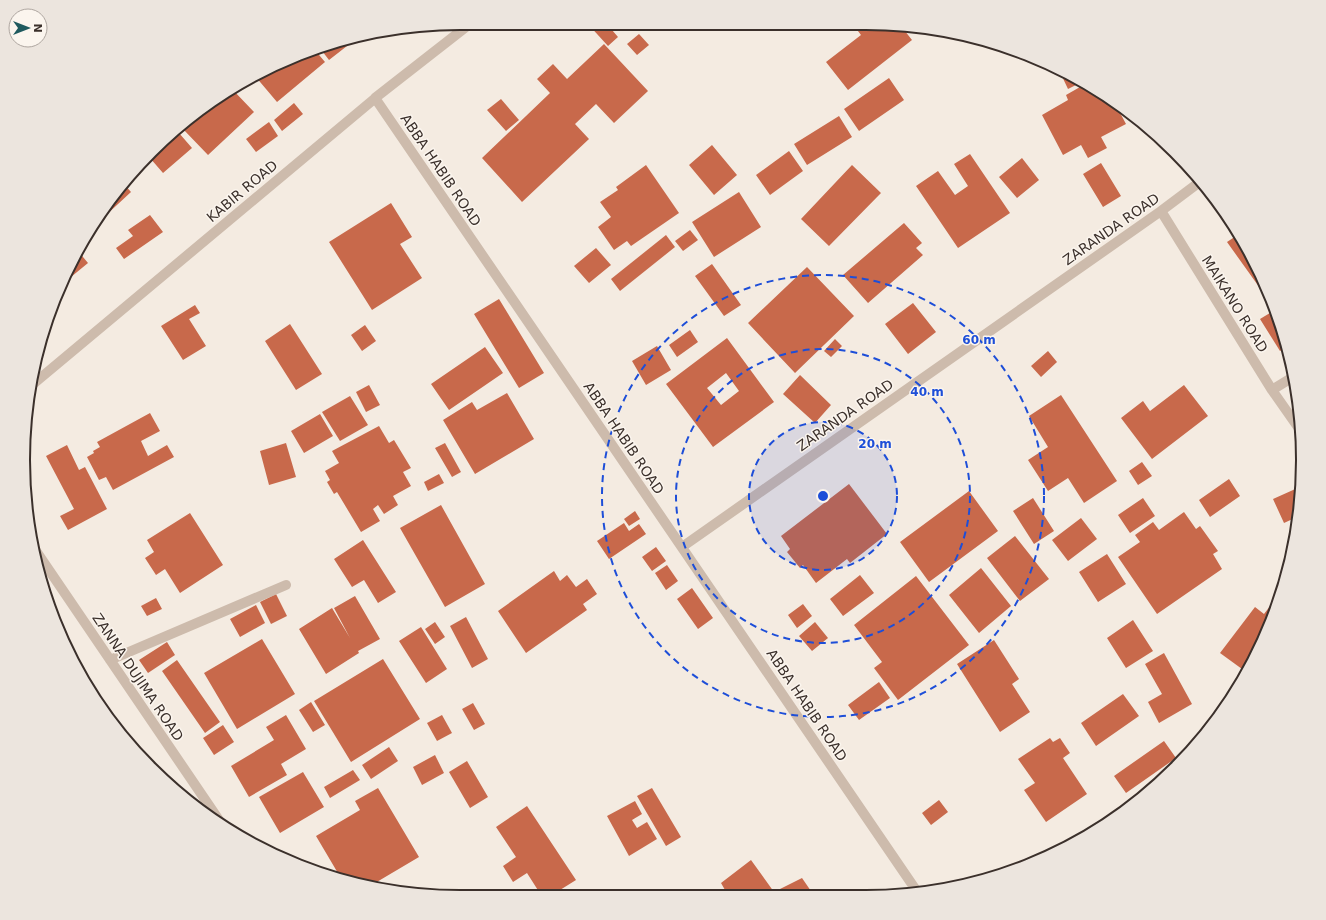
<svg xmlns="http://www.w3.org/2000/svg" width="1326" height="920" font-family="'DejaVu Sans',sans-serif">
<rect width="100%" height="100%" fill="#f4ebe1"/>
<path fill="#c8694b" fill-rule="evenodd" d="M587,23h19l12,14 -10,9z
M852,23h14l35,3 11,14 -64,50 -22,-28 35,-27z
M639,34l10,11 -12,10 -10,-11z
M342,40l5,6 -18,14 -10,-13z
M604,44l44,47 -34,32 -18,-19 -21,20 14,15 -67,63 -40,-44 68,-65 -13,-14 16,-15 14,15z
M314,49l11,13 -48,40 -22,-26 38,-20z
M1059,70l25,11 -16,8z
M889,78l15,22 -45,31 -15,-22z
M1087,83l3,2 4,8 4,-2 24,15 -4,3 8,15 -25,13 6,11 -19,10 -7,-13 -18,10 -21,-40 26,-15 -2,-5z
M232,89l22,23 -46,43 -26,-27 35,-31z
M501,99l18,21 -13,11 -19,-21z
M294,103l9,11 -21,17 -8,-11z
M839,116l13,21 -45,28 -13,-21z
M269,122l9,14 -22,16 -10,-13z
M179,133l13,15 -29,25 -13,-15z
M712,145l25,30 -23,20 -25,-30z
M789,151l14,20 -33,24 -14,-20z
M970,154l40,59 -52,35 -42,-62 22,-15 17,24 13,-9 -14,-22z
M1022,158l17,22 -22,18 -18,-21z
M1101,163l20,33 -18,11 -20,-33z
M646,165l33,48 -48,33 -4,-5 -13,9 -16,-23 13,-10 -11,-15 18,-12 -2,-3z
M852,165l29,28 -52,53 -28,-27z
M123,183l8,9 -40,37 6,-12z
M739,192l22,35 -47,30 -22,-35z
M391,203l21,34 -12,7 22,34 -50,32 -43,-68z
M150,215l13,17 -39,27 -8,-11 17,-12 -5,-6z
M904,223l18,20 -6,5 7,7 -55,48 -25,-28z
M690,230l8,10 -15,11 -8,-10z
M1239,234l5,7 29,64h-1l-45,-63z
M666,235l9,12 -55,44 -9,-12z
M596,248l15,17 -22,18 -15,-17z
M78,251l10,12 -28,23z
M712,264l29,41 -17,11 -29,-40z
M807,267l47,49 -59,57 -47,-50z
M499,299l45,74 -25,15 -45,-74z
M913,303l23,29 -28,22 -23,-30z
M195,305l5,8 -11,6 17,27 -23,14 -22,-34z
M1275,310l5,9 6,28 -6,4 -20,-32z
M290,324l32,50 -26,16 -31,-49z
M365,325l11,16 -14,10 -11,-16z
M690,330l8,12 -21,15 -8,-12z
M727,338l47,64 -61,45 -47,-63zM726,373l13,18 -18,14 -14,-17z
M835,339l7,7 -11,11 -7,-6z
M657,346l14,24 -25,15 -14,-24z
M485,347l18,26 -54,37 -18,-26z
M1048,351l9,11 -16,15 -10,-11z
M800,375l31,30 -16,18 -32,-29z
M369,385l11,20 -14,7 -10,-20z
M1184,385l24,31 -56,43 -31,-41 22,-17 7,10z
M507,393l27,46 -59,35 -32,-54 29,-18 5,8z
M1061,395l56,86 -33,22 -16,-25 -20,13 -20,-31 20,-13 -19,-31z
M350,396l18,29 -28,16 -18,-29z
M150,413l10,18 -19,10 7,15 19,-11 7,12 -61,33 -7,-13 -7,3 -12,-23 7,-4 -1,-2 7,-4 -3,-5z
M320,414l13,22 -29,17 -13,-22z
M379,426l10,17 5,-3 17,28 -8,4 8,14 -18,10 5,9 -14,9 -6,-9 -5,4 7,12 -19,11 -24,-40 -3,2 -7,-12 3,-2 -5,-9 14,-8 -7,-12z
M286,443l10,34 -27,8 -9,-34z
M445,443l16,29 -9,5 -17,-29z
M67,445l12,25 6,-3 22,42 -39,21 -8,-14 14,-7 -28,-53z
M1142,462l10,14 -14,9 -9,-14z
M439,474l5,9 -16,8 -4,-9z
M1229,479l11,17 -30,21 -11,-17z
M849,484l38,50 -37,29 -3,-4 -31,24 -13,-18 -3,3 -13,-16 3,-3 -9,-13z
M1302,486l-5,31 -13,6 -11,-24z
M969,491l29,40 -69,51 -29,-40z
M1033,498l21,33 -20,13 -21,-33z
M1143,498l12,18 -25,17 -12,-18z
M441,505l44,79 -40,23 -45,-79z
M635,511l5,8 -11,7 -5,-7z
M1184,512l12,17 4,-3 18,25 -5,3 9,15 -65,45 -39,-57 22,-15 -5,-7 18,-13 6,8z
M190,513l33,52 -43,28 -15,-24 -9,6 -11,-17 9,-6 -7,-12z
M1081,518l16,21 -29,22 -16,-21z
M624,523l5,8 10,-7 7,10 -37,25 -12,-18z
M1015,536l34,43 -29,22 -33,-43z
M363,540l33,52 -18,11 -14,-23 -12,7 -18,-28z
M656,547l10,14 -14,10 -10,-14z
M1107,554l19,30 -28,18 -19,-30z
M667,565l11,16 -12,9 -11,-17z
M981,568l30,38 -32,27 -30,-38z
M554,571l6,10 7,-6 9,12 11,-8 10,15 -14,10 4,6 -61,43 -28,-42z
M860,575l14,18 -31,23 -13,-17z
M916,576l53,69 -71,55 -24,-32 8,-6 -28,-37z
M692,588l21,30 -15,11 -21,-30z
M276,594l11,22 -16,8 -11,-22z
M355,596l25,43 -22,12 1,2 -33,21 -27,-45 33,-21 18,30 -16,-30z
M156,598l6,11 -15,7 -6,-10z
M1274,601l3,2 -19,50 -8,13 -4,-3 -4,6 -22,-16 35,-46 9,7z
M803,604l9,12 -15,12 -9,-13z
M256,605l9,18 -25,14 -10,-18z
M466,617l22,42 -16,9 -22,-42z
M1133,620l20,31 -27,17 -19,-30z
M435,622l10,15 -10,7 -10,-15z
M815,622l13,16 -16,13 -13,-15z
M421,627l26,42 -21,14 -27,-42z
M262,639l33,55 -58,35 -33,-56z
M994,640l25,39 -7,5 18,28 -30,20 -43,-68z
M167,642l8,13 -27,18 -9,-13z
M1164,653l28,51 -33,19 -11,-21 14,-8 -17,-30z
M383,659l37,60 -69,43 -37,-61z
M177,660l43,62 -15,11 -43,-62z
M879,682l11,16 -31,22 -11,-15z
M1123,694l16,22 -43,30 -15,-23z
M311,702l14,23 -12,7 -14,-22z
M473,703l12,21 -11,6 -12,-21z
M286,715l20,34 -25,15 6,11 -38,22 -18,-31 43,-26 -8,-13z
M442,715l10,18 -15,8 -10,-18z
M223,725l11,17 -20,13 -11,-17z
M1050,738l3,4 7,-4 10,15 -7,5 24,36 -41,28 -22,-32 11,-7 -17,-24z
M1164,741l12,17 -50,35 -12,-17z
M389,747l9,14 -27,18 -9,-14z
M435,755l9,18 -22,12 -9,-18z
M467,761l21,36 -18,11 -21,-36z
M353,770l7,10 -30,18 -6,-11z
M303,772l21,35 -44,26 -21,-36z
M378,788l41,69 -49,29 -23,-4 -5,-2 -26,-44 44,-26 -5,-9z
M652,788l29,49 -15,9 -29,-50z
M939,800l9,12 -17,13 -9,-12z
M635,801l7,13 -10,6 5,8 10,-6 10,17 -28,17 -22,-40z
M527,806l49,74 -24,15h-11l-14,-22 -14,9 -10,-16 13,-9 -20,-30z
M751,860l23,32 28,-14 11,16h-97l9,-4 -4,-7z"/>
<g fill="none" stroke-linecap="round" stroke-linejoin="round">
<path stroke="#cdbbac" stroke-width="10" d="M471,23l-96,75 543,795
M1161,211l111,179 28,40
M32,385l347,-290
M1272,390l21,-13
M32,545l189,278
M682,547l479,-336 40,-30
M110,660l176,-75"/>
</g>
<circle cx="823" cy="496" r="74" fill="#1d4ed8" fill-opacity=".12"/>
<g fill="none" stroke="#1d4ed8" stroke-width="2" stroke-dasharray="7 5">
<circle cx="823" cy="496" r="74"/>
<circle cx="823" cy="496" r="147"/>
<circle cx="823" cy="496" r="221"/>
</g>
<g text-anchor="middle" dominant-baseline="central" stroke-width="3" stroke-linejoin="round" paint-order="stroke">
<g font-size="14" fill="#3b302b" stroke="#fbf5ee">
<text transform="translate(441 170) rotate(56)">ABBA HABIB ROAD</text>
<text transform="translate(242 191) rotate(-40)">KABIR ROAD</text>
<text transform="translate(1111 229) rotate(-35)">ZARANDA ROAD</text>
<text transform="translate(1235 304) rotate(58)">MAIKANO ROAD</text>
<text transform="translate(845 415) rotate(-35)">ZARANDA ROAD</text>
<text transform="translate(624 438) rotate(56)">ABBA HABIB ROAD</text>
<text transform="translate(138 677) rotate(56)">ZANNA DUJIMA ROAD</text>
<text transform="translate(807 705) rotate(56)">ABBA HABIB ROAD</text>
</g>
</g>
<path d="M0 0H1326V920H0ZM460 30H866A430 430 0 0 1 1296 460V460A430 430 0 0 1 866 890H460A430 430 0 0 1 30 460V460A430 430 0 0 1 460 30Z" fill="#ece5de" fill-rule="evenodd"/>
<path fill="none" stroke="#3b302b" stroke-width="2" d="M460 30H866A430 430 0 0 1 1296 460V460A430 430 0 0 1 866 890H460A430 430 0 0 1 30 460V460A430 430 0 0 1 460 30Z"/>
<circle cx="823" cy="496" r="6" fill="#1d4ed8" stroke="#fbf5ee" stroke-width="2"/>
<g font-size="12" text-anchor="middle" font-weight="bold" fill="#1d4ed8" stroke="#fbf5ee" stroke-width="3" stroke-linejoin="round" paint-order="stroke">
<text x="979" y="344">60 m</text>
<text x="927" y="396">40 m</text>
<text x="875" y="448">20 m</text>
</g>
<g transform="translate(28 28) rotate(90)"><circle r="19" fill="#fbf5ee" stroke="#aea6a0"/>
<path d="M0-3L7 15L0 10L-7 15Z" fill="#1f5a5e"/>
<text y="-6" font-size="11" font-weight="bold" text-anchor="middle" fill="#3b302b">N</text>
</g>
</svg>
